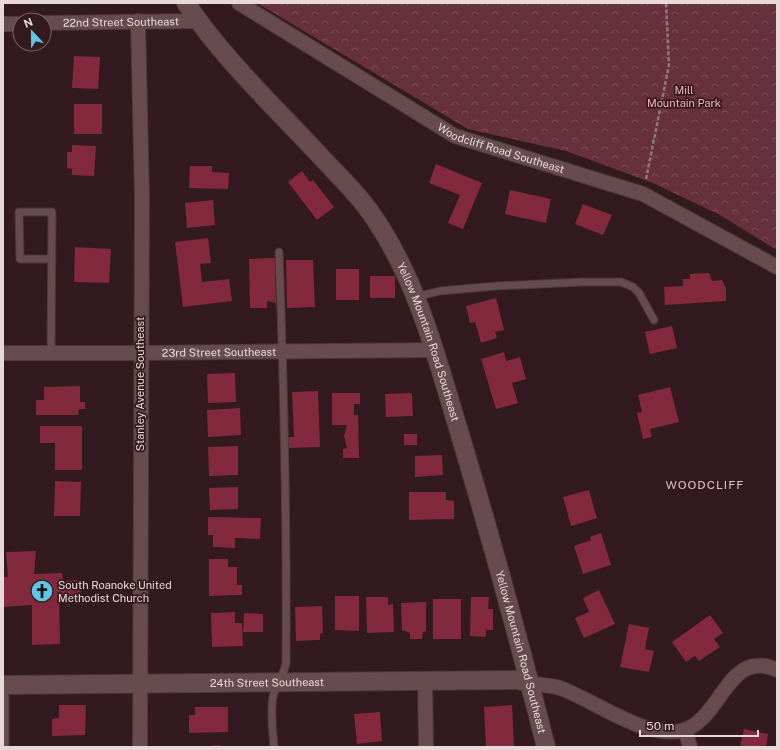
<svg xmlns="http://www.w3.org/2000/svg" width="780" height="750" font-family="'Public Sans',sans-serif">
<defs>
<pattern id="park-crowns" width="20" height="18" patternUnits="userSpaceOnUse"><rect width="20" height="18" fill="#66313a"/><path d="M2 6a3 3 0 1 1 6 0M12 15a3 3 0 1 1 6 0" fill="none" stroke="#7c4e56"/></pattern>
</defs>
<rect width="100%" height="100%" fill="#321a1e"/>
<path fill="url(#park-crowns)" d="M257,3h520v245l-2,1 -55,-34 -67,-32 -87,-32 -98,-22z"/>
<path fill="#82293d" d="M74,56l26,1 -2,32 -26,-1z
M74,104h28v30h-28z
M72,145l24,1 -2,30 -22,-1v-6l-5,-1v-16h5z
M436,164l46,19 -19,46 -15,-6 12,-28 -31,-12z
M190,166h22v6l17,1 -1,16 -39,-1z
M302,171l8,11 3,-2 21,27 -17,13 -29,-38z
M510,190l41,9 -5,24 -41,-9z
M213,200l2,25 -28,3 -2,-25z
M583,204l29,11 -9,20 -28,-11z
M208,238l3,25 -11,1 2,18 27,-3 3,22 -49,6 -8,-65z
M75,247l36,2 -2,34 -35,-1z
M275,258l1,45 -9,-2v7h-17l-1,-49z
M286,260h27l2,47 -28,1z
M336,269h23v31h-23z
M709,273l3,8 10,-1 4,9v12l-61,4 -1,-18 19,-1v-7h7v-5z
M370,276h25v22h-25z
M496,298l8,32 -9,2 2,6 -16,5 -6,-21 -5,1 -4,-17z
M672,326l5,22 -27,6 -5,-22z
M504,352l2,9 14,-4 6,22 -14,4 6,20 -22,6 -15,-50z
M235,373l1,29 -28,1 -1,-29z
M80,386v16h5v7h-6l-1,6h-42v-15h8v-13z
M670,387l9,35 -29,7 2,8 -9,2 -6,-26 5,-1 -4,-17z
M318,391l2,56 -33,1v-11h7l-2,-45z
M332,393h28v11h-6v11h4l1,43h-16v-9l4,-1 -3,-12 3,-11h-15z
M412,393l1,23 -27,1 -1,-23z
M240,408l1,27 -33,2 -1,-27z
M40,426h42v44h-27v-27h-15z
M404,434h13v11h-13z
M238,446v29l-29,1 -1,-29z
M442,455l1,20 -28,2v-21z
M55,481l26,1 -1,34h-26z
M238,487v22l-28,1 -1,-22z
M589,490l8,28 -26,8 -8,-29z
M409,492h37v8l8,1v18l-45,1z
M208,517l53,1 -1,21 -25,-1v10l-22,-1v-12h-5z
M601,533l10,32 -28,9 -9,-28 17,-6 -1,-3z
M36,551l-2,23 28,-1 1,8 18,-1v21l-22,1 1,42 -28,1v-40l-29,2v-30h5l-2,-25z
M209,559h19v8h9v18h5v10l-33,1z
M599,590l16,34 -31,14 -9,-20 14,-6 -6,-14z
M335,596h24v35l-24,-1z
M366,597h22v8l5,-1 1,28 -27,1z
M471,597h18l-1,12h5v21h-7v7l-16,-1z
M433,599h28v40h-28z
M426,602v29l-3,1 -1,7h-12v-6l-8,-3 -1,-27z
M322,606l1,27 -3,1v6l-24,1 -1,-34z
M235,612v11h7l1,23 -31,1 -1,-34z
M244,613l19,1v18h-20z
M710,615l13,18 -9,6 6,8 -21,14 -4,-5 -9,6 -14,-20z
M629,624l20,4 -4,21 9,2 -5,21 -29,-5z
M59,705h27l-1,30 -33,1v-17l7,-1z
M512,705l2,42h-28l-2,-40z
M195,707h33v25l-39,1v-18h6z
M380,712l2,29 -25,3 -3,-30z
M744,729l24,5 -2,13h-26z
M220,745l1,2h-13v-1z"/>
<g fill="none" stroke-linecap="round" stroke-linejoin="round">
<g stroke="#4b383a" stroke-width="9">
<path id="service" d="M416,297l24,-6 56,-5 87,-4h38l12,5 6,6 15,27
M51,352l1,-140h-33l1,47h31
M5,685v62
M274,747c-1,-15 -4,-35 -1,-50 3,-13 10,-19 13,-34 1,-137 -2,-274 -7,-411"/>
</g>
<g stroke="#4b383a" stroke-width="16">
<g id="minor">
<path id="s1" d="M239,3l216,133 188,58 134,73"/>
<path d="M138,21l4,176 -2,550"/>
<path id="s2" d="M44,23l154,-2"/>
<path d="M3,24h17"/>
<path id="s3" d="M3,353h137l295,-3"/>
<path d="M425,681l1,66"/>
<path d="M530,683c9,2 20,2 30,5 34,12 87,53 124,42 37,-11 45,-83 93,-60"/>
<path d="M685,730l5,17"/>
</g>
</g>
<g stroke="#4b383a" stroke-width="20">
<g id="tertiary">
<path id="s4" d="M186,3c38,57 90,105 137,156 17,18 36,36 50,57 44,64 63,139 85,212 32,106 61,212 88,319"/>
<path id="s5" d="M3,685l515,-5 12,3"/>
</g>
</g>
<path stroke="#8e7a7c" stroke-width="2.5" stroke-dasharray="4 2" stroke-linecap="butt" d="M646,179l23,-114 -3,-62"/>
<use href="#service" stroke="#674b4e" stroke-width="7"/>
<use href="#minor" stroke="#674b4e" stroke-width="14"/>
<use href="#tertiary" stroke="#674b4e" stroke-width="18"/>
</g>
<defs>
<g id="church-disc" transform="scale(1.15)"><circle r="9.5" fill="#5cc7e7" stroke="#321a1e"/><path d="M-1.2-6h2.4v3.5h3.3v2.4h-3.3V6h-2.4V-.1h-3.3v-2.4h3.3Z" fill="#111"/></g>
</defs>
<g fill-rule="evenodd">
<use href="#church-disc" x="42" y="591"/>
</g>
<g text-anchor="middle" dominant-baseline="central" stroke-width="3.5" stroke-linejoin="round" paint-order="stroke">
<g font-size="11" fill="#e9d8d9" stroke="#321a1e">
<text stroke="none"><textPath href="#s2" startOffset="77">22nd Street Southeast</textPath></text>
<text stroke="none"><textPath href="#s1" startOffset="301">Woodcliff Road Southeast</textPath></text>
<text stroke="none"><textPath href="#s4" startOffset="422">Yellow Mountain Road Southeast</textPath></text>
<text stroke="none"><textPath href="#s3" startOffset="216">23rd Street Southeast</textPath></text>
<text transform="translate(140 384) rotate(-90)">Stanley Avenue Southeast</text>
<text stroke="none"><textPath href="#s4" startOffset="746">Yellow Mountain Road Southeast</textPath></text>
<text stroke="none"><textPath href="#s5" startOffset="264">24th Street Southeast</textPath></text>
</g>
<g font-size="11" fill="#faadb7" stroke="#321a1e">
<text x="684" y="90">Mill<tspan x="684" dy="13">Mountain Park</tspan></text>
</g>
<g font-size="11" fill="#e9d8d9" stroke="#321a1e" text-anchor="start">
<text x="58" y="585">South Roanoke United<tspan x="58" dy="13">Methodist Church</tspan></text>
</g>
<g font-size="12" letter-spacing="1" fill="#e0bfc2" stroke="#321a1e">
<text x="705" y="485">WOODCLIFF</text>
</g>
</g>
<rect width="780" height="750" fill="none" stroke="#e9d8d9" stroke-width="8"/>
<g transform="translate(32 32) rotate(338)"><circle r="19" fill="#321a1e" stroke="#7b6669"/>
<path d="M0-3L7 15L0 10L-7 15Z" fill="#5cc7e7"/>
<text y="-6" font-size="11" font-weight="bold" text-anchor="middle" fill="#e9d8d9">N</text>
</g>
<path d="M640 730v6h118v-6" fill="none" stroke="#e9d8d9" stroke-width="2"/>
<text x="646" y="730" font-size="12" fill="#e9d8d9" stroke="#321a1e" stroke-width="3" paint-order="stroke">50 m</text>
</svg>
